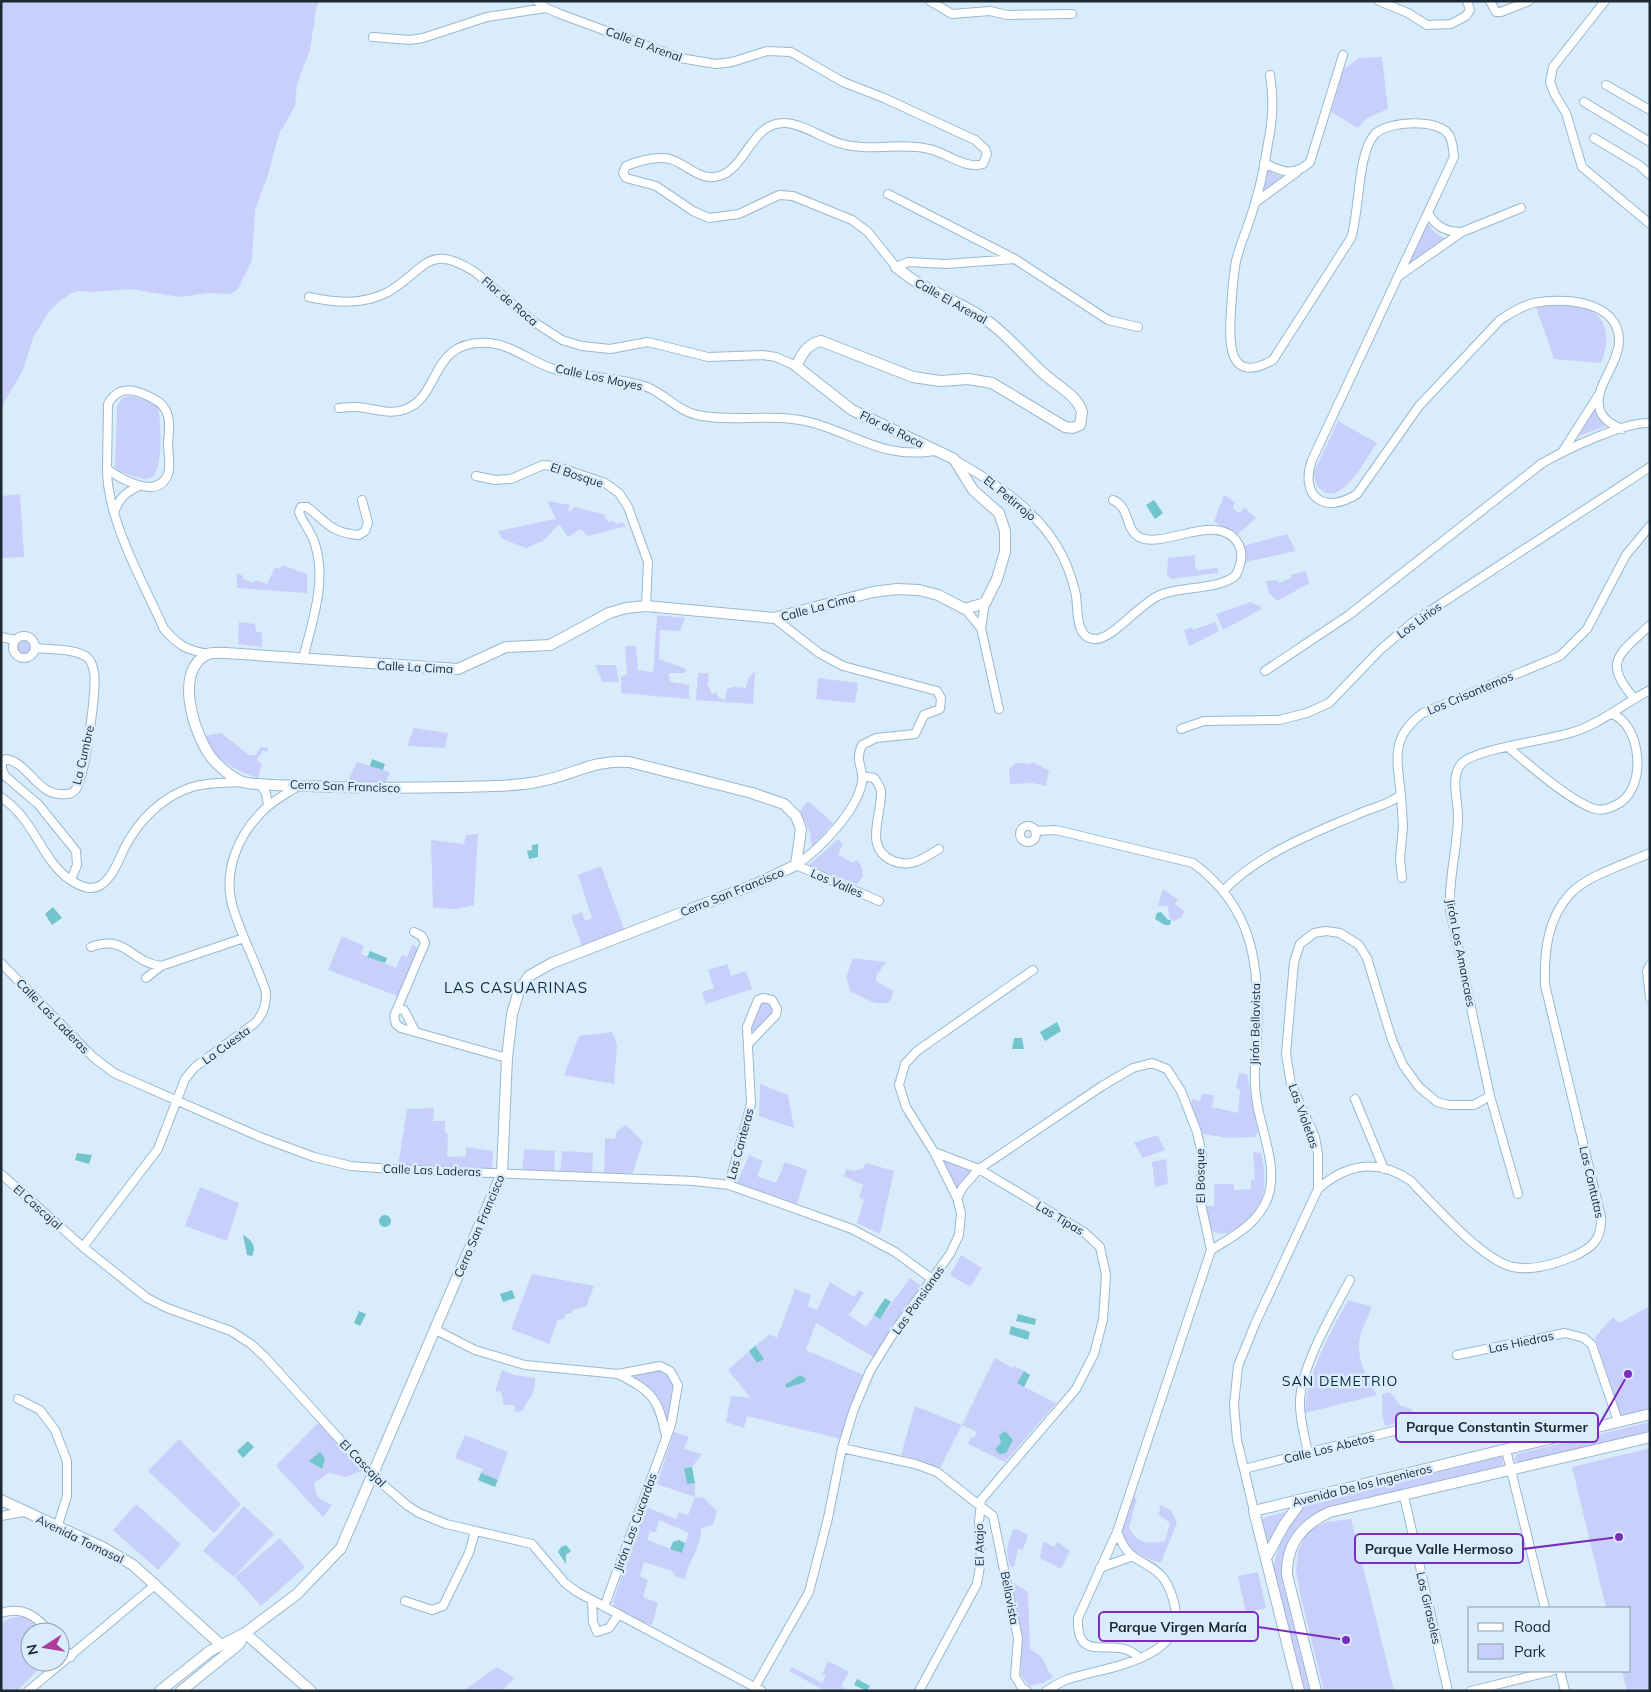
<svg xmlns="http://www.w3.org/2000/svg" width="1651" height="1692" font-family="Mulish,sans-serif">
<rect width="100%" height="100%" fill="#d9ecfb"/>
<path fill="#c9cffb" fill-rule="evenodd" d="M1,1h318l-3,8 -6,41 -13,34 -2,22 -16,28 -11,41 -13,35 -3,50 -14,29 -8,5 -22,-1 -28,4 -49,-8 -40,3 -13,-1 -6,2 -13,8 -11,12 -15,25 -10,32 -22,38z
M1382,57l6,52 -21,9 -9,10 -27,-16 13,-43 15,-11z
M1266,169l18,9 -23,16z
M1426,221l9,12 11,6 -39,26z
M1555,303c41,1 62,18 46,60l-47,-4 -18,-52z
M130,396l23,6 5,5c3,13 6,64 -7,71 -5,2 -10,0 -15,-1 -8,-3 -15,-4 -21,-10l2,-61 5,-8z
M1593,410l13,16 -27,10z
M1338,421l39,22c-10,14 -33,60 -53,49 -7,-4 -11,-12 -10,-20z
M20,494l4,63 -23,1v-62z
M1224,495l11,7 -2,6 6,5 6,-5 11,10 -19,17 -23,-13z
M547,501l23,4 -2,7 7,-5 28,7 5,8 5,-1 3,3 6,-2 4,4 -38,10 -7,-7 -13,8 -9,-13 -16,17 -17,7 -24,-9 -4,-8 57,-12 2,2z
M1287,534l9,17 -51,11 -2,-16z
M1195,555v11l3,4 20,-2v5l-47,6 -4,-4 1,-17z
M282,565l25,9v19l-70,-5v-15l6,3 -1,2 11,5 2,-3 12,4 8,-17 5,2z
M1305,571l5,12 -33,18 -8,-8 -3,-12 11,-1 2,3 12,-5 -1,-3z
M1251,602l12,6 -40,22 -7,-16z
M657,615l28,3 -5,13 -20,-1 -1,29 27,10 -1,4h-16l1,9 19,3v14l-68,-6v-17l6,-1 -2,-29h11l2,24 15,2v2z
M239,622l16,2 1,7 6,2v14l-24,-3z
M1215,622l4,9 -30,15 -5,-16 8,-3 1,3z
M13 647a11 11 0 1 1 22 0a11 11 0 1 1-22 0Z
M595,665h21l3,17h-16z
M755,671l-2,33 -57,-4 2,-27h10l1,8 -2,2 5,11 4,-2 3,6 6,2 2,-11 6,-2 13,1 3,-11z
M818,678l40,5 -3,20 -39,-4z
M414,728l34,5 -3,15 -38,-2z
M221,733l28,22 6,1 6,-9 7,1 -1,4 -4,-2 -6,10 5,4 -4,14c-23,-7 -44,-19 -54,-42z
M357,762l33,10 -4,10 -38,-1z
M1033,762l16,9 -3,15 -14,-3 -22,1 -1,-15 7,-6 13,1z
M808,801l25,22 -21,25 -2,-16 -10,-21z
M478,834l-4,71 -18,4 -23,-1 -2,-68 33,4 2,-9z
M838,839l5,5 -5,11 16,8 2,-4 5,6 2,11 -6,8 -49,-18z
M601,866l23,63 -42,17 -11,-30 11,-4 3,9 7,-3 -14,-43z
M1163,889l15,11 -3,4 9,7 -2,6 -9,4 -4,-4 -1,-11h-10z
M342,936l22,10 -3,8 35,14 6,-13 5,2 5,-12 4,1 2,5 -18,46 -72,-27z
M853,958l33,4 -10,14 1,6 17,9 -5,12h-14l-24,-11 -5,-14z
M727,964l4,12 15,-5 6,18 -46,15 -4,-12 12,-4 -6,-18z
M763,998l14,11 -28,34 2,-27z
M612,1032l5,12 -3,40 -50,-9 15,-39z
M1239,1073l8,1 11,58 -3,5 -24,1 -30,-4 -10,-27 1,-8 8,2 2,-7 12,1 -2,12 26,6 2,-23 -4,-3z
M760,1084l28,11 6,33 -35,-12z
M434,1108l-1,13h12v10l3,4 -1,22 19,-1v-9l27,4 -1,18 -94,-3 9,-57z
M626,1125l17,17 -11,32 -28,-1 1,-35 10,1 2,-8z
M1157,1135l8,15 -22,8 -9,-15z
M524,1149l31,2 -1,24 -32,-1z
M562,1151l31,2 -1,24 -32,-2z
M934,1152l45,17 -22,29z
M1253,1152l8,1c4,14 5,31 1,46 -5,18 -39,50 -55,26 -3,-5 -3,-14 -4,-19h11v-22h20v6l17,-1v-9l4,-1z
M749,1155l14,6 -6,15 19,7 9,-21 22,8 -10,34 -60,-21z
M1166,1159l2,25 -13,3 -3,-25z
M866,1163l28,8 -14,63 -23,-11 7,-23 -5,-3 4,-12 -19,-9 2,-7 7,2 9,-2z
M200,1187l39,16 -12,38 -42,-15z
M961,1255l21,13 -12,19 -20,-12z
M532,1274l62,12 -8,21 -13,2 -1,4 -7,1v4l-7,2 -9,24 -38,-15z
M910,1278l13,9 -48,71 -59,-35 -10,27 58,25 -23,64 -94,-23 -3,12 -18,-6 5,-26 20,2 -23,-28 21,-19 8,12 7,-4 -9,-13 15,-12 7,4 18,-49 16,6 -3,11 9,4 13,-28 24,15 5,-7 5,3 -15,22 17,12 8,-12 6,4z
M1348,1300l24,7c-4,11 -13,25 -13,37 -1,17 9,37 18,51l-72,18c2,-41 24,-77 43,-113z
M1650,1306v104l-29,8 -26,-81 18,-20 6,6z
M995,1358l17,10 2,-2 10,5 -7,12 39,20 -51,59 -37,-18 3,-7 3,1 3,-6 -15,-7 -22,43 -39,-13 14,-49 47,19z
M666,1368l12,17 -12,51 -10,-35 -22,-19v-8z
M502,1370l12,5 21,3c0,20 -6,17 -12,33l-8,1 -1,-7h-8l-3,-2 -2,-12 -6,1z
M1390,1392l10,13 13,5 -12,12 -16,4 -3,-14v-18z
M1650,1422v10l-131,31 -5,-3 3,-6z
M318,1423l44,48 -16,6 -17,-4 -15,10 3,14 15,8 -9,12 -47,-51z
M674,1432l15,5 -5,12 18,5 -10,13 -8,1 3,16 8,-1v14l9,1 13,13 -4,14 -12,3c-1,25 -12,30 -16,51l-10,-3 -3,-5 -28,-9 -4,14 8,4 -5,17 15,6 -6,22c-13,-5 -36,-9 -39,-24l33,-94 30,12 3,-7 9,3 7,-18 -38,-13zM659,1520l30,13 -7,20 -35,-13 3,-8h6z
M465,1435l43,17 -10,28 -17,-7 2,-4 -28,-11z
M179,1439l62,65 -27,29 -66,-62z
M1650,1448v243h-23l-5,-20h8v-63h-24l-34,-141z
M1502,1456l1,9 -177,45 -27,15 -10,16 -6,18v20l28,112h-8l-30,-121c4,-23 15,-49 32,-64z
M1131,1496l6,2 -8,30c9,16 19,16 36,13l5,-18 -11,-8 1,-10 11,5 6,13 -16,39c-14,-1 -35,-13 -39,-28 -3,-12 5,-27 9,-38z
M136,1504l45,40 -23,26 -45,-40z
M244,1506l30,28 -40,43 -31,-26z
M1288,1511l-21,35 -5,-26 3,-3z
M1351,1519l43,172h-70l-25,-102 -3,-19 2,-18 8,-18 8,-6 12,-6z
M1017,1529l11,6 -5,15 -5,-1 -4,18 -4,-1c-5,-17 -3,-20 3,-36z
M280,1538l25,29 -44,39 -26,-29z
M1043,1541l11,6 3,-5 13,9 -9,18 -21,-11z
M1258,1572l8,36 -20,5 -8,-37z
M1010,1581l18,11 2,57c21,12 11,16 24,28l-11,6 -14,3 -8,-11 1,-40z
M23,1616l12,4 10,12h-15v30h16l-29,29h-16v-67l9,-6z
M828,1661l21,11 -8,14 8,5h-28l1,-2 -33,-18 3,-4 30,16 4,-7 -4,-2z
M497,1667l17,11 -12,13h-39z"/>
<path fill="#72c4cd" d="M1154,500l9,13 -8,6 -9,-14z
M372,759l13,5 -2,6 -13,-4z
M538,844v13l-9,2 -2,-8 5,-1v-5z
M53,907l9,11 -10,7 -7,-11z
M1161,912l7,8h3l-1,5h-5l-10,-6 2,-6z
M370,951l17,7 -2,5 -18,-6z
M1057,1022l4,9 -16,10 -5,-9z
M1014,1038h8l2,11h-12z
M77,1153l15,2 -3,9 -14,-4z
M379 1221a6 6 0 1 1 12 0a6 6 0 1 1-12 0Z
M243,1235c9,5 14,12 9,21l-5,-1z
M512,1290l3,8 -12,4 -3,-8z
M885,1298l6,4 -11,17 -6,-4z
M359,1311l7,3 -6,12 -6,-3z
M1018,1314l18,5 -1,6 -19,-4z
M1011,1326l19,6 -2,8 -19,-6z
M755,1346l9,13 -7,4 -8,-12z
M1024,1371l6,4 -6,12 -7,-4z
M800,1375l6,4 -1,3 -18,6 -2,-3z
M1005,1431l8,9 -7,13 -6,1 -5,-5 6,-6 -2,-8z
M248,1441l6,6 -11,11 -6,-7z
M320,1452l5,7 -3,10 -13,-8z
M692,1467l3,16 -8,1 -3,-16z
M481,1473l17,7 -3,7 -17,-7z
M679,1540l6,3 -3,10 -12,-4 3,-7z
M566,1545l5,6 -5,4v9l-8,-12 3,-5z
M857,1679l13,7 -3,5 -13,-6z"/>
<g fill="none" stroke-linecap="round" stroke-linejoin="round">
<g stroke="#99b8cf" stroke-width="10">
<path id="minor" d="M537,1l9,7 14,6 120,44 36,6 16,-2 35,-11 24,1 52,30 41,16 91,42 10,9 2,5 -4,10c-17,6 -38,-12 -54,-15 -27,-7 -57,3 -87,-5 -19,-5 -38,-20 -57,-21 -34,-1 -38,45 -66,53 -19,6 -32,-12 -49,-17 -14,-3 -31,2 -44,7l-3,7 3,5 30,8 37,25 16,7 30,-4 40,-19 14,1 59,24 16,12 28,35 12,-5 38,2 69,-5 -127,-65
M930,1l22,13 38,-3 17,4 65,-1
M1379,1l29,12 19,12 24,-1 15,-8 4,-6 -3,-9
M1490,1l6,11h5l28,-11
M1605,1l-52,66 -3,15 5,13 11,18 16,54 68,57
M373,37l37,3 13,-2 64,-21 59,-9
M1270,75c4,23 3,45 -2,68 -3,20 -7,41 -13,60 -5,19 -14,38 -19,58 -3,16 -4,33 -5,50 -2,30 -4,75 42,49l78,-122c9,-27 6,-85 24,-104 12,-13 64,-16 74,1 4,7 4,15 5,22l-142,303c-13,37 13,55 45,34l62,-88 81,-86c11,-7 21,-14 34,-17 28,-6 86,-3 85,39 -1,22 -24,45 -20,64 2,13 12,18 23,23
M1606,85l44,25
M1584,102l66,40
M1594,138l45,27 11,10
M1264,163c18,9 30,14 46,-1l33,-107
M1256,202l41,-30
M1428,213c8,14 18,19 34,19
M1015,259l93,61 30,7
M1399,276l63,-44 59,-24
M309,297c27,6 54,8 79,-5 37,-21 39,-51 87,-20l56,48 31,20 20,6 28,3 38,-7 60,15 55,-2 13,2 20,9
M339,408c8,-1 17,-2 26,0 14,2 26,7 41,1 36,-14 23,-70 83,-66 23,2 41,18 62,25 31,10 66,8 96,19 18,7 31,24 50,28 38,8 77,-3 116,8 46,13 71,36 122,28
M1563,451l35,-55
M955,460c42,24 85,52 107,95 6,12 11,27 14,40 2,14 -1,44 19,44 17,1 45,-36 65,-44 22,-9 60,-5 76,-20 5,-10 8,-20 3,-30 -18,-35 -73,3 -98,-7 -17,-7 -10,-31 -28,-38
M107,469c14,10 51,32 61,5 3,-8 0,-22 0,-31 1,-10 3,-25 -3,-34 -3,-6 -9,-9 -15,-12 -16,-8 -32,-12 -42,7l-1,65c0,51 36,113 57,160 15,17 22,21 45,25
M476,476l19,4 16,-1 32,-14 12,1 50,17 14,10 9,14 20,55 -2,44
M114,513c5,-15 11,-20 25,-27
M965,609l16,19 18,81
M774,618l45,35 24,13 94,25 4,7 -1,11 -16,6 -9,19 -39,4 -14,7c-8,18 2,21 0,37 -5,29 -42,67 -66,83
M981,628l4,-25
M13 647a11 11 0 1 1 22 0a11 11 0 1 1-22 0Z
M1,637l14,3
M36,648c15,2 39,0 52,10 3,3 5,9 6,14 3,16 -9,105 -18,117 -2,3 -6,5 -9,5 -30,4 -37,-31 -61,-35l-4,4v6l3,7 33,28 38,47 1,14 -6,15
M303,659c9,-37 24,-77 12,-115 -3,-11 -12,-21 -16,-32l2,-5h6c19,14 23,26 52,28l6,-4 3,-8 -6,-23
M1265,671l84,-56 192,-151c22,-13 84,-43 109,-41
M1634,698c-33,-37 -13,-45 16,-73
M1181,729l23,-8 75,-1 28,-7 22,-10 51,-53 33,-28 237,-155
M1508,747c21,18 60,52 84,61 7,3 16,1 22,-2 37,-15 26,-87 -4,-92
M863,776l11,2c3,4 7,9 7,14 1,24 -18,56 12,69 18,7 30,-2 46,-12
M259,783l7,10 2,13
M1401,795l2,31 -3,33 2,19
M1,797c8,6 16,13 22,21 16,20 25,46 46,61 9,6 21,13 32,6 12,-8 18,-26 24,-38 14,-27 38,-51 67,-60 16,-5 34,-4 50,-5
M1020 834a8 8 0 1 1 16 0a8 8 0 1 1-16 0Z
M1035,831l21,-1 137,33c60,44 67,101 64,172 -1,21 -4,40 -1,61 3,31 23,69 12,101 -10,27 -34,39 -57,53
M796,865l83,36
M1223,891c36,-37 86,-56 133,-76 17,-8 28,-8 45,-20 -4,-36 -11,-58 22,-82l137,-57 27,-27 39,-74 24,-29
M414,932l8,4 3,7 -31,73 2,8 5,4 106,30
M91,947c36,-13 39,15 70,19l-15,12
M1,963l92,94 21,16 146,64 54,20 37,9 40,3 303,12 35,4 123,44 43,23 37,27
M1650,965l-3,6 3,27
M161,966l83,-28
M398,1009l6,1 11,21
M1355,1099l29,70
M1,1174l82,73 64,51 20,10 64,23 20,13 14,13 108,119 35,30 11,7 27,11 86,20 33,39 12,9 185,99
M729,1185l22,-81 -4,-77 11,-27 5,-2 9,2 5,9 -1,6 -27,28
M1318,1189c28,-25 60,-31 93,-8 22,23 72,80 102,86 19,4 42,-3 59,-10 20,-9 30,-17 29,-40l-56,-232c-1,-32 2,-66 25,-91 16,-18 58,-31 80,-41
M1518,1194l-28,-98 -40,-186c-2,-32 8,-63 8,-94 0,-17 -8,-38 3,-52 12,-15 87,-24 109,-31 29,-8 53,-29 80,-43
M957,1198l6,-11 16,-18 123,-83 31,-18 19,-5 15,6 14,22 16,41 5,23 -2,44 11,51 -94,282 -39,86c-2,51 38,14 61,40
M83,1247l75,-98 27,-70 10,-12 60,-44c9,-10 11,-18 11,-31 -9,-27 -23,-53 -32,-81 -13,-38 4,-78 33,-104 9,-8 21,-14 31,-21
M434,1329l41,21 50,15 93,9 42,-8 10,5 8,14 -7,40 -67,182
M1457,1355l108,-22 19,5 8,7 26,76
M618,1374c35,18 40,24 48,62
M18,1399l22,11 15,20 12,31v35l-10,32
M842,1448l73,16 22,8 56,44 25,122 -3,38 7,12 5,3
M1506,1450l39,158
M1308,1454c-3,-18 -9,-36 -8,-54 2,-36 33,-88 50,-120
M1244,1469l169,-43
M1404,1496l44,195
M1254,1511l-17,-71 -3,-35 4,-39 17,-42 63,-135v-35l-3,-17 -24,-53 -5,-30 8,-92 6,-18 14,-11 12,-2 14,2 19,12 8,13 25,82 11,25 16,22 18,15 12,3h25l16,-9
M1,1516l23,-4
M1100,1568l33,-12
M405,1601l27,9 11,-4 26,-53 6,-21
M592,1601l1,21 4,10 12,-4 9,-13
M1,1613c22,-7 35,3 49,19
M60,1644l11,13
M1560,1671l5,20
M755,1687l54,-95 19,-74 14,-70 12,-39 16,-38 26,-42 54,-75 9,-19 2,-22 -4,-15 -23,-46 -28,-45 -7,-22 6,-21 12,-13 116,-81
M28,1691l128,-107
M919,1691l58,-107 4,-24 -2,-38 2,-22 95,-111 18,-35 9,-34 3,-45 -6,-28 -16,-15 -105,-63 -45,-17
M1046,1691c7,-4 15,-10 23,-12 35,-12 116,-18 106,-72 -2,-10 -5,-19 -11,-28 -9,-12 -19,-14 -30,-22 -9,-6 -13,-16 -17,-25
M1471,1691l81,-20"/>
</g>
<g stroke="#99b8cf" stroke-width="12">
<path id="tertiary" d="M1,1500l103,48 29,17 88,80
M1266,1558l18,-33 19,-26
M245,1633l66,58
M160,1691l50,-40 35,-18 52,-39 44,-46 161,-375 5,-115 5,-44 7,-23 10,-15 23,-13 206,-80 38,-18 5,-36 -5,-13 -12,-12 -32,-11 -123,-31c-39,-3 -62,17 -99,21 -25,4 -50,3 -75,4 -50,1 -98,1 -148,-1 -15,-1 -50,0 -64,-4 -11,-4 -25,-16 -32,-25 -17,-23 -38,-87 -3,-103 5,-2 13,-1 18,-1l232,16 48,-22 44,-2 59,-32 17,-5 20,-2 128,12 99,-26 24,-3 22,1 19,5 27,14 20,-6 12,-24 8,-27v-21l-6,-18 -26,-23 -19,-31 -102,-49 -56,-44c7,-13 11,-22 25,-25l92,36 27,4 28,-2 24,4 73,44 8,1 7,-3 2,-13c-5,-17 -25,-26 -38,-38 -20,-18 -36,-39 -59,-55 -29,-20 -63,-29 -89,-52
M181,1691l58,-47 6,-11
M1299,1691l-45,-180 396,-97
M1316,1691l-29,-116c-1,-31 16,-51 43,-63l320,-75"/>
</g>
<use href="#minor" stroke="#fff" stroke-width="8"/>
<use href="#tertiary" stroke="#fff" stroke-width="10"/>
</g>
<g text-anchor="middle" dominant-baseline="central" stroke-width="5" stroke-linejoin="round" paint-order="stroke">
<g font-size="12" fill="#1d2932" stroke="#d9ecfb">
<text transform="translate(644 44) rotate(20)">Calle El Arenal</text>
<text transform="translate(510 301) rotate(40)">Flor de Roca</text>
<text transform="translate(951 301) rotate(29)">Calle El Arenal</text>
<text transform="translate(599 377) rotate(12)">Calle Los Moyes</text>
<text transform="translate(892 429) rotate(26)">Flor de Roca</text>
<text transform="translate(577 475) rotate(18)">El Bosque</text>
<text transform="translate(1010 498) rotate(39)">EL Petirrojo</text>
<text transform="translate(818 607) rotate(-15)">Calle La Cima</text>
<text transform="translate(1419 620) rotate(-36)">Los Lirios</text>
<text transform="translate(415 667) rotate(3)">Calle La Cima</text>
<text transform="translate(1470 693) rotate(-23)">Los Crisantemos</text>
<text transform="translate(83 755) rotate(-77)">La Cumbre</text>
<text transform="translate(345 786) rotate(2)">Cerro San Francisco</text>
<text transform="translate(837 883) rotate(23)">Los Valles</text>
<text transform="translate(732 892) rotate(-22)">Cerro San Francisco</text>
<text transform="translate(1461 953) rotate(79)">Jirón Los Amancaes</text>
<text transform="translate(53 1016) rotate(46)">Calle Las Laderas</text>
<text transform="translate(1255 1024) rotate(-89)">Jirón Bellavista</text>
<text transform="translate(226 1045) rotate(-36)">La Cuesta</text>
<text transform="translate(1304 1116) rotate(70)">Las Violetas</text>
<text transform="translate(740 1144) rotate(-75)">Las Canteras</text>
<text transform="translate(432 1170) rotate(2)">Calle Las Laderas</text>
<text transform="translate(1200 1176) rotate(-91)">El Bosque</text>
<text transform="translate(1592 1182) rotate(77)">Las Cantutas</text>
<text transform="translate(38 1207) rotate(42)">El Cascajal</text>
<text transform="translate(1060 1218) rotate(31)">Las Tipas</text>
<text transform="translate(479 1226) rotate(-67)">Cerro San Francisco</text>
<text transform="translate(918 1300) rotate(-55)">Las Ponsianas</text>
<text transform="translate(1521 1342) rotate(-12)">Las Hiedras</text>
<text transform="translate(1329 1448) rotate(-14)">Calle Los Abetos</text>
<text transform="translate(363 1463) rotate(46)">El Cascajal</text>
<text transform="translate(1362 1485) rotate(-14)">Avenida De los Ingenieros</text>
<text transform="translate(635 1522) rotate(-70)">Jirón Las Cucardas</text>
<text transform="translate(80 1539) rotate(26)">Avenida Tomasal</text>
<text transform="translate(979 1545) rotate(-91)">El Atajo</text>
<text transform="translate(1010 1598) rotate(79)">Bellavista</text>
<text transform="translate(1429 1608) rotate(77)">Los Girasoles</text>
</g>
<g font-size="14" letter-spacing="1" fill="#122c3f" stroke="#d9ecfb">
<text x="1340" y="1381">SAN DEMETRIO</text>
</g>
<g font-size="15" letter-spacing="1" fill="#122c3f" stroke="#d9ecfb">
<text x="516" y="987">LAS CASUARINAS</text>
</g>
</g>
<path fill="none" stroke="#7b2cbf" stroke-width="2" d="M1628 1374L1598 1427M1619 1537L1523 1549M1346 1640L1258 1627"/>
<g fill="#7b2cbf" stroke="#d9ecfb" stroke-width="2">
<circle cx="1628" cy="1374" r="5"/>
<circle cx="1619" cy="1537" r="5"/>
<circle cx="1346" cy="1640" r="5"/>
</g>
<g fill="#d9ecfb" stroke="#7b2cbf" stroke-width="2">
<rect x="1396" y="1413" width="202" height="29" rx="5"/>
<rect x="1355" y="1534" width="168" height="29" rx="5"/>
<rect x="1099" y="1612" width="159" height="29" rx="5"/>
</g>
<g font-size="14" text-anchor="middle" font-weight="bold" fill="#1d2932">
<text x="1497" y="1432">Parque Constantin Sturmer</text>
<text x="1439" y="1554">Parque Valle Hermoso</text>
<text x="1178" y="1632">Parque Virgen María</text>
</g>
<rect width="1651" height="1692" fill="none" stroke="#1d2932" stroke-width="5"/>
<rect x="1468" y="1607" width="162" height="65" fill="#d9ecfb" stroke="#8e9eab"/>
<rect x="1478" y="1623" width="25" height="8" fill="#ffffff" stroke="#8e9eab"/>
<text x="1514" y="1632" font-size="15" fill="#1d2932">Road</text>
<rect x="1478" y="1644" width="25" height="15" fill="#c9cffb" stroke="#8e9eab"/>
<text x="1514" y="1657" font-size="15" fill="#1d2932">Park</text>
<g transform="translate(45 1647) rotate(258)"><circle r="24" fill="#d9ecfb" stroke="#8e9eab"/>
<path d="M0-4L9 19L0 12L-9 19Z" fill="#ab3c9a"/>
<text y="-8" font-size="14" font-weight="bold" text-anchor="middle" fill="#1d2932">N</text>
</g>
</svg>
